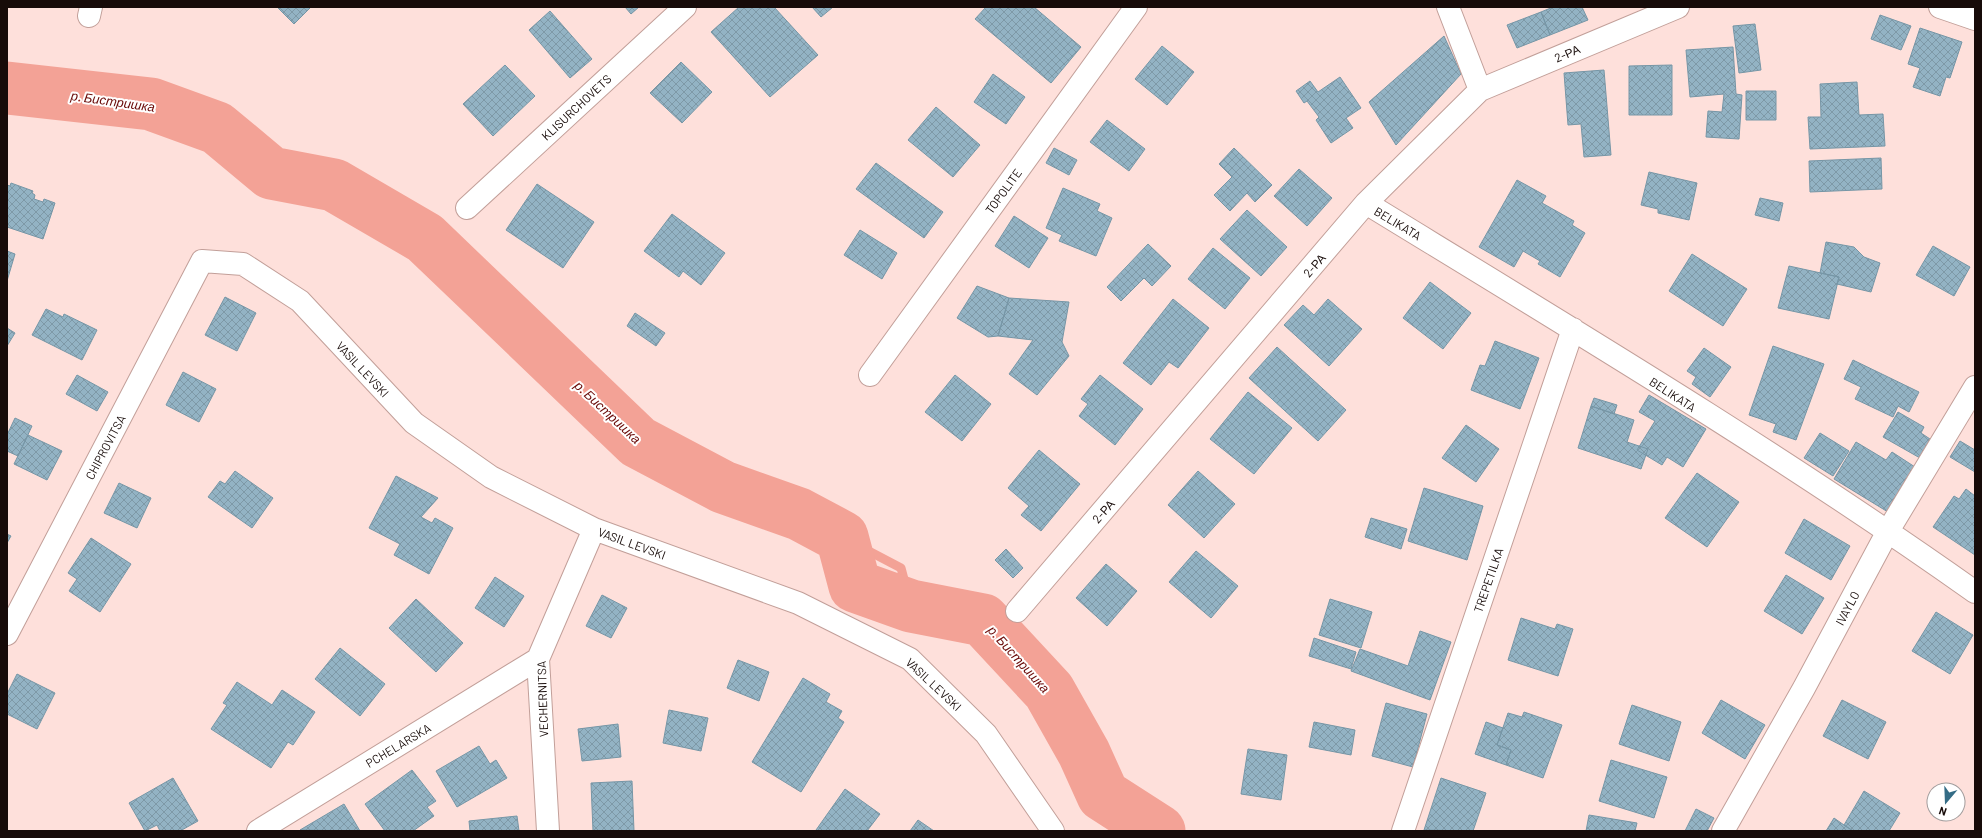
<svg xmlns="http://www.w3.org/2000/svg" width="1982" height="838" font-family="Barlow,sans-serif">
<defs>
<pattern id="building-cross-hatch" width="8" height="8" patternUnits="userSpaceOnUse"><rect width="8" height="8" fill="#93b3c4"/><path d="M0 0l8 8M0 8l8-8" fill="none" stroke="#7e99a7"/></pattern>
</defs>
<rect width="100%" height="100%" fill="#fee0db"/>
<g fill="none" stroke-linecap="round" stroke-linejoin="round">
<path stroke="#f3a296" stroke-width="9" d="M842,537l59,31 10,38"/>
<path stroke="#f3a296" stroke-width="53" d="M7,88l144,16 66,24 54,45 63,12 91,53 213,204 85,45 76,27 43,23 13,49 56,20 72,14 66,71 35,62 19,42 56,36"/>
</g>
<path fill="url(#building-cross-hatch)" stroke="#7696a6" d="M277,7h34l-17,17z
M625,7h14l-8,7z
M739,7h35l44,48 -48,42 -59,-65z
M812,7h21l-12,10z
M986,7h48l47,40 -30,36 -76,-64z
M1553,7h29l6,13 -38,15 -9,-23z
M550,11l42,48 -22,19 -41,-48z
M1541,12l9,23 -33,13 -10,-23z
M1880,15l31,11 -10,24 -30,-11z
M1755,24l6,46 -22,3 -6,-47z
M1920,28l42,14 -12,36 -4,-1 -6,19 -27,-9 7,-19 -12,-4z
M1444,36l17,38 -65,71 -27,-43z
M1162,46l32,26 -27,33 -32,-26z
M1733,47l3,47 6,1 -3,44 -33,-2 2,-26 14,1 2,-18 -34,3 -4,-47z
M681,62l31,30 -30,31 -32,-30z
M505,65l30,31 -42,40 -30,-32z
M1672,65v50h-43v-49z
M1604,70l7,85 -27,2 -3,-33 -13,1 -4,-52z
M993,74l32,23 -19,27 -32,-22z
M1340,77l21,31 -15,10 7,10 -22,15 -15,-23 3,-3 -12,-16 -3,2 -8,-12 14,-10 8,11z
M1857,82l2,33 24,-1 2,32 -75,3 -2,-32h13l-1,-33z
M1746,91h30v29h-30z
M936,107l44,38 -27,32 -45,-37z
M1107,120l38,29 -16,22 -39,-29z
M1054,148l23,12 -8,15 -23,-12z
M1234,148l38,37 -17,17 -8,-9 -17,18 -16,-16 18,-18 -13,-13z
M1881,158l1,31 -72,3 -1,-31z
M876,163l67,49 -19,26 -68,-49z
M1299,169l33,29 -25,28 -33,-30z
M1649,172l48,11 -8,37 -31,-7v-4l-17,-4z
M1517,180l29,16 -4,7 32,18 -2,4 13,8 -25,44 -22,-13 2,-3 -17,-10 -9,16 -35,-20z
M11,183l22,8 -1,2 3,2 -1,4 9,3 1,-3 11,4 -12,36 -36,-12v-42l3,1z
M537,184l57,38 -31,46 -57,-38z
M1063,188l37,16 -3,7 15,7 -16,38 -37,-15 3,-6 -16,-7z
M1760,198l23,5 -4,18 -24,-6z
M1247,210l40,37 -26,29 -41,-37z
M672,214l53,39 -24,32 -18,-14 -4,6 -35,-26z
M1014,216l34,22 -19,30 -34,-22z
M860,230l37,23 -15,26 -38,-24z
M1826,242l28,5 10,10 16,6 -9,29 -34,-8 2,-7 -19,-4z
M1148,244l23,22 -19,20 -8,-8 -23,23 -14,-14z
M1933,246l37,21 -16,29 -38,-21z
M1213,248l37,30 -25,31 -37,-30z
M7,251l8,3 -8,27z
M1692,254l55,35 -24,37 -54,-35z
M1789,266l50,11 -10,42 -51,-11z
M1430,282l41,31 -28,36 -40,-31z
M977,286l32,12 -11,38 -10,1 -31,-19z
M225,297l31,16 -19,38 -32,-16z
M1009,298l60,4 -7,40 7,14 -32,39 -28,-21 24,-34 -35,-4z
M1173,299l36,29 -31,40 -9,-6 -18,23 -28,-22z
M1328,299l34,30 -33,37 -45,-41 19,-20 11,10z
M46,309l17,8 1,-3 33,16 -15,30 -50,-25z
M635,313l30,20 -9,13 -29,-20z
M7,328l8,5 -8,13z
M1495,341l44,17 -19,51 -49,-19 9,-25 5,1z
M1773,346l51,18 -28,76 -23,-8 3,-8 -27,-9z
M1277,347l69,63 -28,31 -69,-63z
M1704,348l27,19 -21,30 -18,-13 4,-7 -9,-6z
M1853,360l66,32 -10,20 -11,-6 -5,11 -38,-18 6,-12 -17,-8z
M183,372l33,17 -17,33 -33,-17z
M77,375l31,17 -11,19 -31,-17z
M955,375l36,29 -29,37 -37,-29z
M1100,375l43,34 -28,36 -36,-29 9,-12 -7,-5z
M1248,392l44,36 -38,46 -44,-35z
M1649,395l57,34 -23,38 -16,-10 -5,8 -25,-15 18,-29 -16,-9z
M1594,398l23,7 -3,9 -23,-8z
M1591,406l43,14 -7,22 21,7 -7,20 -63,-21z
M1898,412l26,15 -3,6 9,6 -10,19 -37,-21z
M15,418l17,8 -14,30 -11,-5v-16z
M1466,425l33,24 -23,33 -34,-24z
M1820,433l29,18 -16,25 -29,-18z
M28,435l34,16 -15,29 -33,-16z
M1960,441l15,9v22l-25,-15z
M1856,442l30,18 6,-8 23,15 -27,45 -54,-33z
M1039,450l41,34 -39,47 -20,-16 8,-9 -21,-18z
M235,471l38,27 -21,30 -44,-31 12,-16 5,3z
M1198,471l37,33 -31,34 -36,-33z
M1697,473l42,29 -32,45 -42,-29z
M396,476l42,22 -17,19 11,6 3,-5 18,10 -24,46 -35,-19 6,-11 -31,-16z
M119,483l32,15 -14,30 -33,-15z
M1424,488l59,18 -16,54 -59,-19z
M1966,489l9,7v59l-42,-28 21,-31 5,3z
M1371,518l36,11 -6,20 -36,-12z
M1804,519l46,27 -19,34 -46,-27z
M7,534l4,2 -4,7z
M91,538l40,26 -31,48 -31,-21 8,-12 -9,-6z
M1006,549l17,19 -10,10 -18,-18z
M1196,551l42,35 -27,32 -42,-36z
M1106,564l31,27 -30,35 -31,-28z
M1786,575l38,23 -22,36 -38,-23z
M495,577l29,19 -20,31 -29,-19z
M602,595l25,13 -16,30 -25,-12z
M416,599l47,44 -27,29 -47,-44z
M1330,599l42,13 -11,36 -42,-13z
M1936,612l37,23 -23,39 -38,-23z
M1521,618l34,11 2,-5 16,5 -15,47 -50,-16z
M1420,631l31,11 -21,58 -79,-29 9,-22 48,17z
M1314,638l42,14 -5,17 -42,-13z
M340,648l45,36 -25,32 -45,-37z
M738,660l31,12 -10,29 -32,-13z
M17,674l38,19 -18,36 -30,-15v-20z
M803,678l27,16 -4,8 16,9 -4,7 6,4 -43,70 -49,-30z
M237,682l35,23 10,-15 33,22 -22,33 -5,-3 -17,26 -60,-39 16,-24 -4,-2z
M1721,700l44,25 -20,34 -43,-26z
M1842,700l44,22 -18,37 -45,-23z
M1386,703l41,11 -14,53 -41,-11z
M1632,705l49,17 -12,39 -50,-17z
M669,710l39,8 -7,33 -38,-8z
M1524,712l38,13 -19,53 -37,-13 5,-15 -14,-5 11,-32 14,4z
M1314,722l41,8 -4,25 -42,-8z
M1486,722l17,6 -6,17 14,5 -5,15 -31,-11z
M618,724l3,33 -39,4 -4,-32z
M479,746l11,18 6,-4 11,18 -50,29 -21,-36z
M1248,749l39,6 -6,45 -40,-6z
M1611,760l56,17 -13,41 -55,-17z
M412,770l24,31 -9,6 7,9 -21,15h-28l-20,-27z
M173,778l25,43 -18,10h-20l-3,-6 -12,6 -16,-28z
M1441,778l45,15 -13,38 -49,-1z
M632,781l2,50h-41l-2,-48z
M845,789l35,25 -13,17h-50l-1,-1z
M1864,791l36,22 -11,18h-36l-9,-6z
M344,804l16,27 -60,-1z
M1696,809l18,9 -7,13h-22z
M1589,815l48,8 -2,8h-49z
M517,816l2,15h-49l-1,-10z
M1834,818l10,7 9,6h-27z
M918,820l16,11h-24z"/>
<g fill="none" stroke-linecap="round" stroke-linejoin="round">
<g stroke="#c29f99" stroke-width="24">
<path id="street" d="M1448,7l32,83
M1940,7l35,12
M89,16l2,-9
M1366,203c206,126 413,250 609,389
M467,208l218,-201
M870,375l266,-368
M1017,611l349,-408 114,-113 198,-83
M7,634l195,-373 41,3 57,37 114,122 77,54 103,52 204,74 112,56 76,75 67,97
M258,831l280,-172
M548,831l-10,-172 56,-130
M1403,831l170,-502
M1723,831l81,-143 84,-157 87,-144"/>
</g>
<use href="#street" stroke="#fff" stroke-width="22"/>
</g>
<g text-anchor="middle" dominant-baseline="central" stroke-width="4" stroke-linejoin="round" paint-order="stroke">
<g font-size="12" fill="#170b09" stroke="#fff">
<text transform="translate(1567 53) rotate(-23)">2-РА</text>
<text transform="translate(576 107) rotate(-43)">KLISURCHOVETS</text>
<text transform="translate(1003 191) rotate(-54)">TOPOLITE</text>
<text transform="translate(1398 223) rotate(31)">BELIKATA</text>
<text transform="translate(1314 265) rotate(-49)">2-РА</text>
<text transform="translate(363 369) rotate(47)">VASIL LEVSKI</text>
<text transform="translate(1673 394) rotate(33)">BELIKATA</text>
<text transform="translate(105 447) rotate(-62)">CHIPROVITSA</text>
<text transform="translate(1103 511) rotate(-49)">2-РА</text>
<text transform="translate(632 543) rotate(20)">VASIL LEVSKI</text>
<text transform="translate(1488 580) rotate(-71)">TREPETILKA</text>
<text transform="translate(1847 608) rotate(-62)">IVAYLO</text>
<text transform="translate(934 684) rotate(43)">VASIL LEVSKI</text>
<text transform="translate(542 699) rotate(-92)">VECHERNITSA</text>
<text transform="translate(398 745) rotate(-31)">PCHELARSKA</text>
</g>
<g font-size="13" font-style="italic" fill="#690806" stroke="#fff">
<text transform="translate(113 101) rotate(8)">р. Бистришка</text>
<text transform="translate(608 412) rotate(43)">р. Бистришка</text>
<text transform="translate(1019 659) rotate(48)">р. Бистришка</text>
</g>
</g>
<rect width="1982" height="838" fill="none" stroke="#170b09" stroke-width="16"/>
<g transform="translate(1946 802) rotate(199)"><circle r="19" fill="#ffffff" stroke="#a29d9d"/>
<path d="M0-3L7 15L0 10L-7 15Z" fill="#346c86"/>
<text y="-6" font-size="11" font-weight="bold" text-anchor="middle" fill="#170b09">N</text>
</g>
</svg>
